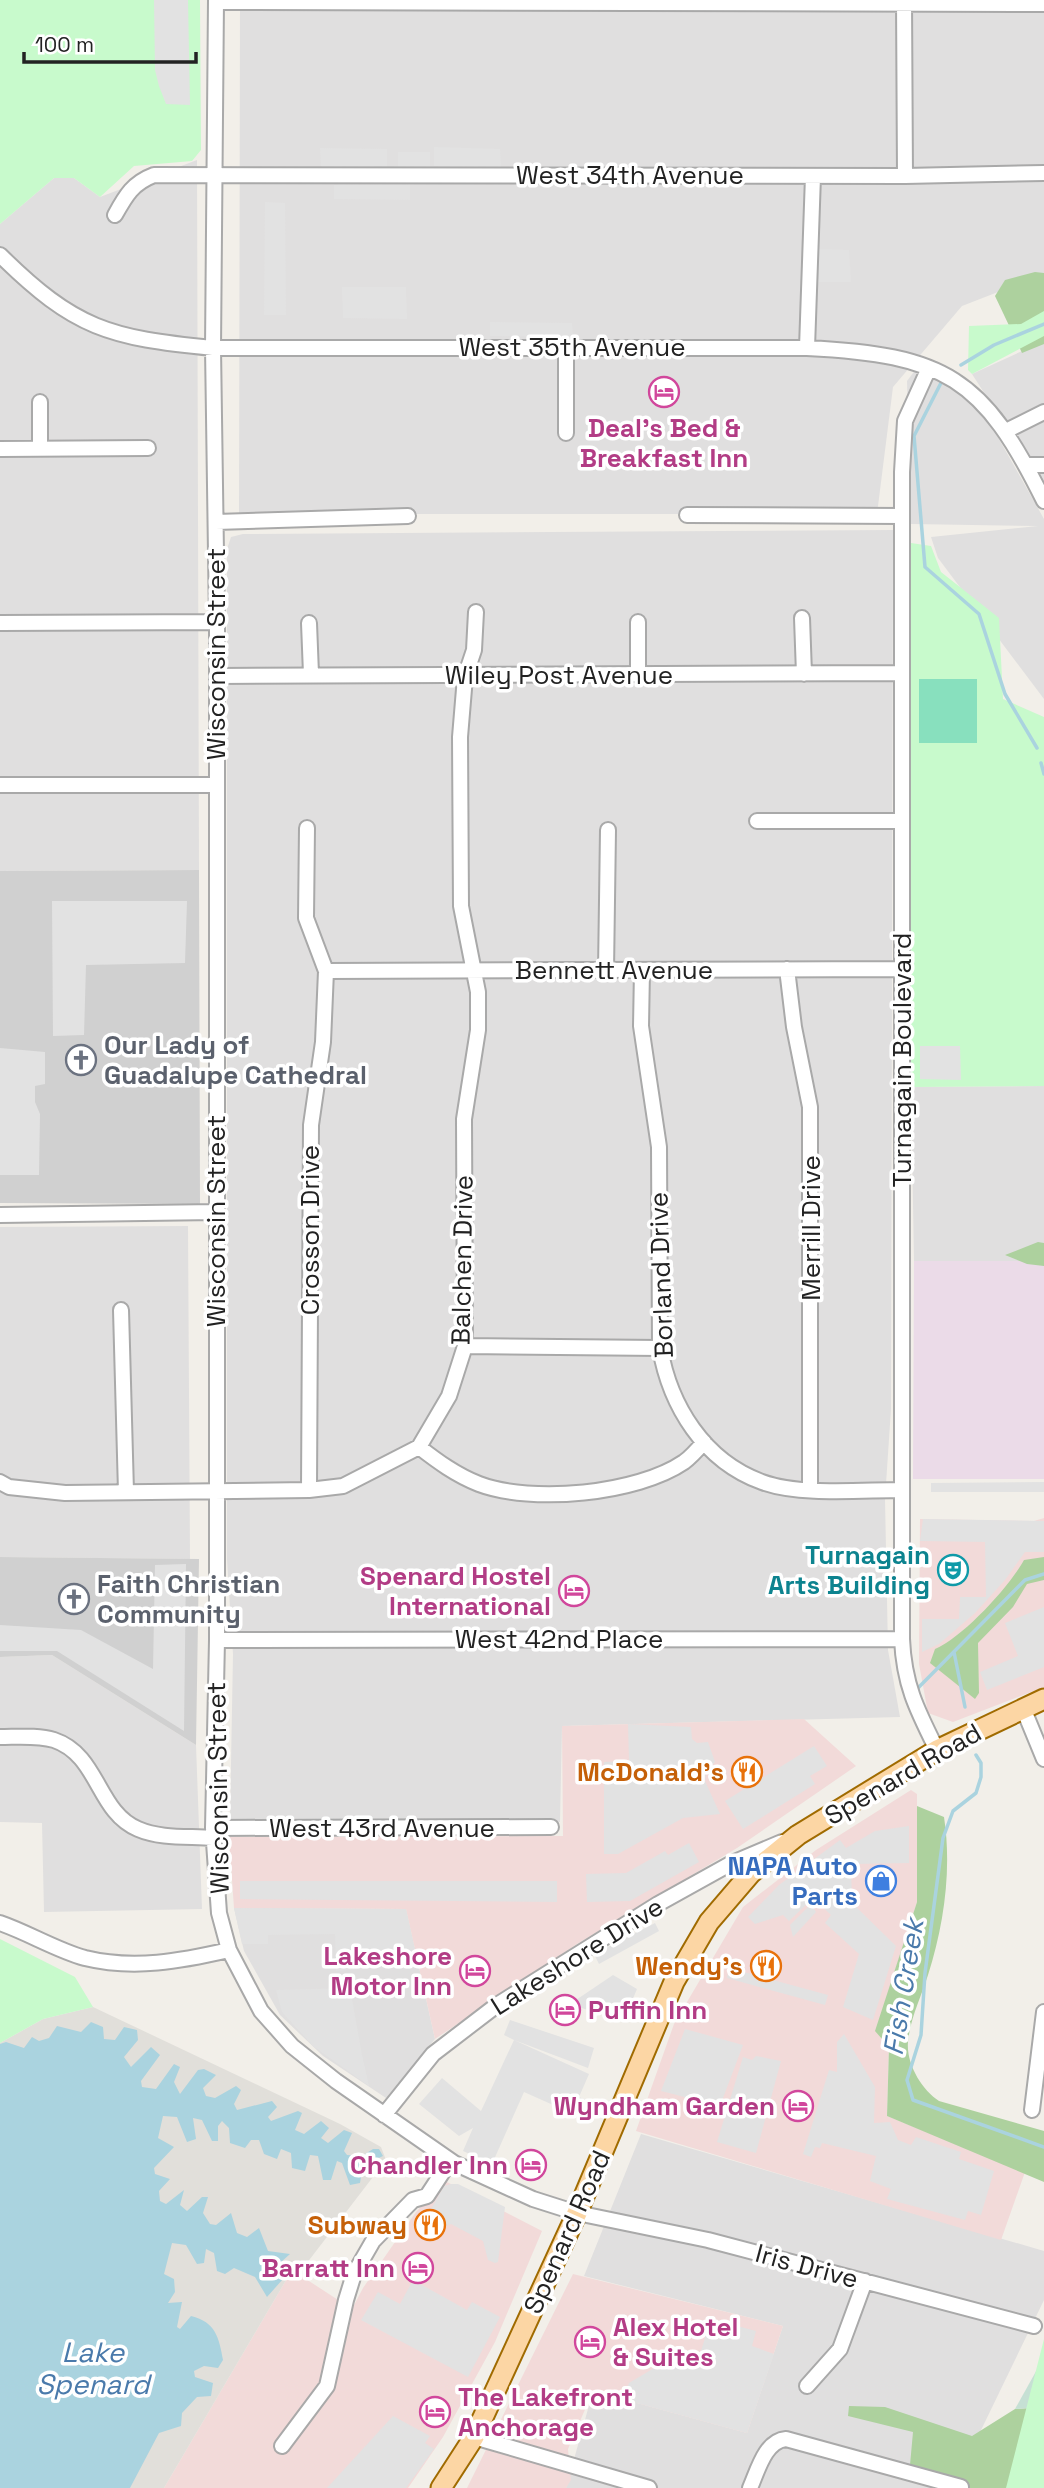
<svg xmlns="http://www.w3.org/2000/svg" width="1044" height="2488" font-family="'Space Grotesk',sans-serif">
<rect width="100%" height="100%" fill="#f2efe9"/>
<path fill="#e0dfdf" d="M240,0h804v274l-82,32 -69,81 -16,127h-638z
M197,160l2,710 -199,1v-647l54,-46h20l26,19z
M1044,341v145l-72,-112z
M919,365l42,25 34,42 49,87v180l-106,-141 -7,-21 107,-11 -127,-2 -4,-143z
M893,530l-2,879 -6,90 3,151 12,67 -338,9 -2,96 -330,-3 3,-165 -6,-94v-1011l4,-12 12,-3z
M1044,1086v175h-130l-3,-174z
M188,1226l2,333 -190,-2v-330z
M52,1655l144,90 6,164 -158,3 -2,-89 -42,-1v-165z
M234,1908l172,1 29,130 -49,59 -63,-42 -43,-41 -36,-64z
M641,2134l403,117v49l-91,188h-387l27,-97 154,42 36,-107 -199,-50z"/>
<path fill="#f2dad9" d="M1044,1518v169l-91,35 -25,-9 -9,-49 1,-145 114,2z
M804,1719l52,47 -119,82 -160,96 -142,95 -29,-130 -172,-1 -5,-71 334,-1 -1,-110z
M911,1790l6,4v108l-41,129 13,16 -2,69 138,56 -24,68 -365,-109 38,-107 69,-117 73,-57z
M445,2181l97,50 -47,111 -52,95 -35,51h-244l128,-218 60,39 11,-21 53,-76z
M573,2274l210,52 -36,107 -154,-42 -25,58 3,31 -5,8h-99z"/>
<path fill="#ebdbe8" d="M914,1261h130v218h-131z"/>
<path fill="#d0d0d0" d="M199,870l1,334 -200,-1v-332z
M0,1557l199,2 -3,186 -144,-90 -52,2z"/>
<path fill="#e1dfda" d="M93,2007l247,117 41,23 5,13 -86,112 -8,-2 -128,218h-164v-445l43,-24z"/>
<path fill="#add19e" d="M1035,272l9,1v71l-22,9 -27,-57 10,-16z
M1038,1242l6,1v23l-17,-2 -22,-9z
M1044,1557v23l-17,4 -14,23 -35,36 1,50 -4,6 -45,-36 5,-14c28,-12 74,-62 89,-89z
M917,1806l27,11c8,52 0,108 -16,158 -7,22 -18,44 -20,67 -2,22 14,48 31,59l105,30v51l-157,-66 2,-69 -14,-16 42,-129z
M849,2406l36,1 87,29 43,-27 29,-2v81h-81l5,-5 -58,-18 3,-33 -65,-16z"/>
<path fill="#c6e0d4" d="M1044,2357v50l-29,2z"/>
<path fill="#c8facc" d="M0,0h200l1,150 -9,11 -58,5 -34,31 -26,-19h-20l-54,46z
M1044,311v25l-72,38 -4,-4 1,-44 52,-2z
M911,543l20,3 10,26 58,46 4,81 41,18v369l-133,1z
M0,1939l75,38 18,30 -50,12 -43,24z
M1044,2339v149h-38z"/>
<path fill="#88e0be" d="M919,679h58v64h-58z"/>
<path fill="#e2e2e2" d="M154,0h34l2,105 -24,-1 -7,-18 -4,-16z
M434,147l66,2 1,19 -67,-2z
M320,148l67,1v19l-66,-1z
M398,152h32v16h-32z
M410,184v16l-76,-1v-14z
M265,202l20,1 1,112h-22z
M816,249l33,1 2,32h-34z
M342,287h64l1,32 -64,-1z
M490,322l82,1 1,14 -83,-1z
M52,901h135l-2,62 -99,2 -2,70 -31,1z
M920,1046h40l1,34 -41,-1z
M0,1048l45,4v32l-10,2v16l5,12 -1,61h-39z
M1044,1482v10h-113v-9z
M923,1519l121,2v31h-19l-20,28 -30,33 -36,31 -17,8v-33h37l1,-22h26l-1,-55 -65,-1z
M186,1564l-2,167 -127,-80h-57v-26l81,5 72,39 2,-104z
M1044,1607v60l-57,23 -7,-18 38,-16 -13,-33z
M628,1724l63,3 1,12 5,4 11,-1 7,20 -9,11 -1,8 15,33 -37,4 -65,36h-14v-92l25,-1z
M814,1746l13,20 -17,10 5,8 -72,45 -18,-28z
M909,1826v37l-58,1 1,39 44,43 -23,74 -30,-13 16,-53 -34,-31 6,-8 -24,-23 -3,2 5,8 -20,19 -6,-6 -28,9 -7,-7 31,-32 61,-45 6,8 29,-17z
M689,1843l10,19 -69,39 -43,1 -1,-28 40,-1 39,-22 3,4z
M240,1881h317v21l-317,-3z
M811,1904l5,8 -23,25 -3,-12z
M234,1908l172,1 12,55 -82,7 -1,-37 -67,1v9h-26z
M655,1923l4,8 -60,33 -5,-10z
M729,1968l99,27 -3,10 -98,-27z
M613,1975l24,14 -14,33 -53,-18z
M350,1988l12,67 7,31 -56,-40 -31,-34 -6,-22z
M510,2020l84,28 -6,20 -74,-28 75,34 -10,23 18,8 -8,16 -65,-29 -32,72 -29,-13 10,-23 -14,8 -40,-32 23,-26 39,33 33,-71 -10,-5z
M685,2029l58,16 -23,61 -59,-15z
M844,2034l31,53 -1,36 16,-1 8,18 13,5 5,-8 45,15 -2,7 35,12 -13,44 -13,-4 -3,9 -78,-21 4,-10 -21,-8 6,-25 -54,-13 -2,5 -5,-1 -4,10 -8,-3 26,-84 8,2v-30z
M756,2056l25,5 -25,92 -39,-11 26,-85 9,3z
M451,2184h7l47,23 -7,55 -3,1 -7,-3 -5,-19 -32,-17 -8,3 -17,-9 18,-32z
M413,2280l54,30 5,-8 28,15 -32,60 -107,-57 17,-28 22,12z
M711,2319l45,12 -4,15 22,8 -27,79 -125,-34 7,-16 42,-25 29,-4z
M393,2416l37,20 -5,7 9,6 -28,39h-79z"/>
<path fill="#aad3df" d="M91,2022l12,5 1,12 11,1 9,-13 13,3 1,10 -14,17 7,10 20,-20 9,8 -19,26 1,6 14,2 18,-25 6,3 -6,15 6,12 18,-24 6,-1 12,6 -13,13 3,8 9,2 21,-12 5,4 -7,14 3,6 35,-9 5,6 -9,10 3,4 27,-10 4,2 -7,17 9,4 17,-13 8,7 -8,10 7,5 16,-13 8,3 -8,18 3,4 15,1 11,-7h6l4,7 -20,9 -3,18 -10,2 -8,-22 -5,-2 -6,19h-8l-5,-24 -8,-1 -5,16 -13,-3 -1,-15 -10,-4 -4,10 -13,-5 -5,-14h-8l-6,8 -15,-5 -1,-15 -7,-7 -4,5v15h-6l-10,-21 -9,-2 3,21 -9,3 -10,-25 -14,-1 -5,22 16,9 -20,21 1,6 15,5 -11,12 1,10 6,3 18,-14 -4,15 7,6 15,-14h6l-5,16 7,11 6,1 15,-12 6,20 10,4 12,-9 9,23 22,3 -10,9 3,16 -16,18 -12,-20 -21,-9 -9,6 -8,-3 -3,-18 -8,-4 -2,14 -7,1 -11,-19 -14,-2 -8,31 10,5 1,13 -7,11 14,-1 -5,25 3,2 11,-13c25,6 28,22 32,44l-5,8 -14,-2 -10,5 1,6 18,6 -2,13 -14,1 -15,16 -1,13 -22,7 -29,55h-130v-444l6,-2 18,6 8,-11 7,4 10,-3 8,-12 24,6z"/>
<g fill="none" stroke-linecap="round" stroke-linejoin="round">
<path stroke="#aad3df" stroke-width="3.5" d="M961,365l33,-20 50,-21
M943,379l-29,57 11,131 54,47 26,80 32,54
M1041,763l3,11
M954,1652l11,55
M918,1688l107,-108 19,-6
M976,1755l5,8v14l-5,16 -23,18 -10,27 -18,135 -4,62 -14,45 6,20 131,47"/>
<g stroke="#a9a9a9" stroke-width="18">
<path id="minor" d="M216,0l-3,348 4,274v1018l-4,188 6,85 10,37 32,61 31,35 44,35 118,82 79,36 44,14 131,27 326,86
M904,0l1,176
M216,2l828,2
M115,215c11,-20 18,-32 39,-40l751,1 139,-3
M0,255c75,74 109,83 213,93h594c138,7 176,29 237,153
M807,348l6,-172
M929,368l-24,53 -3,51v1167c2,46 15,71 35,111
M1006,431l38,-19
M566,433v-86
M0,449l148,-1
M40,449v-47
M1026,465h18
M687,515l215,1
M216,522l192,-6
M802,618l2,56
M638,622v53
M0,623l217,-1
M309,623l2,51
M217,676l685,-3
M0,785h215
M757,821h144
M307,828l-1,90 20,53 -3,71 -12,83 -2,365
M787,969l7,58 16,80v383
M642,970l-1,56 18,121 1,201c10,58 44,113 102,134 38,14 99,8 140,8
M326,971l577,-2
M606,971l2,-141
M0,1215l216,-3
M121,1310l5,182
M465,1346l195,2
M419,1447c18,14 37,28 60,37 53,20 158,10 205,-22 7,-5 14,-13 20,-20
M0,1482l9,5 56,6 244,-3 34,-4 76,-39 30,-51 16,-50 -1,-227 14,-89v-38l-17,-86 -1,-169 5,-60 9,-27 2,-38
M217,1640l685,-1
M1023,1708l21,51
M0,1737c17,0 38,-2 54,3 45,15 43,72 84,89 23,10 51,7 75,9
M213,1828l338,-1
M0,1923c29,10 56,27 85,35 49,12 96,3 144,-8
M1032,2110l12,-98
M384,2115l49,-61 64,-49 161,-101 72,-40 52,-22
M807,2386l33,-37 25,-68
M474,2437l175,51
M282,2446l45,-60 19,-86 8,-26 19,-33 40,-41 14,-4 23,-35
M750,2488c8,-18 15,-47 36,-49l175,48"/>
</g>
<g stroke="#a06b00" stroke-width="23">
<path id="major" d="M441,2488l33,-51 103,-224 97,-231 35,-60 42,-49 47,-38 139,-85 107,-51"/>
</g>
<use href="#minor" stroke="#fff" stroke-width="14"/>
<use href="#major" stroke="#fcd6a4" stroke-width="19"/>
</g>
<defs>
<g id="hotel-ring" transform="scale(1.575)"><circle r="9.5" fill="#fff" stroke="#d1479c" stroke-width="1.5"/><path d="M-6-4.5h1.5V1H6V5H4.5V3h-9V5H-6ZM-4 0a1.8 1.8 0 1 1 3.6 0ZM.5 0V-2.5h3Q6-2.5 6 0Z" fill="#d1479c"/></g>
<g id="church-ring" transform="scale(1.575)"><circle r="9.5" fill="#fff" stroke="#6b7280" stroke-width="1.5"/><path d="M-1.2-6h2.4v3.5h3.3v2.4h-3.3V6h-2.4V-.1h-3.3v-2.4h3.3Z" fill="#6b7280"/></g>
<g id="theatre-ring" transform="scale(1.575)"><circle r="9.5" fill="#fff" stroke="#0f9aa8" stroke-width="1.5"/><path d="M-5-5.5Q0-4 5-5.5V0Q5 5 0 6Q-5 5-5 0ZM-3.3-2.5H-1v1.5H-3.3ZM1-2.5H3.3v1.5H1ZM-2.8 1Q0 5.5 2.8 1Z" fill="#0f9aa8"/></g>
<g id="restaurant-ring" transform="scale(1.575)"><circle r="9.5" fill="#fff" stroke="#e8710a" stroke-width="1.5"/><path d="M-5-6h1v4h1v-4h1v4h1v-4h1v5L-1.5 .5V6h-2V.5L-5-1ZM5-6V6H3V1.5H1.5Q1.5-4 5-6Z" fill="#e8710a"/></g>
<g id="shop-ring" transform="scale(1.575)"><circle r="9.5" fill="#fff" stroke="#3f7fe0" stroke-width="1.5"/><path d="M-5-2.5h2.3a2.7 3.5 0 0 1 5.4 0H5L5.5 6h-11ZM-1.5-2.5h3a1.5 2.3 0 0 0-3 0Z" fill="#3f7fe0"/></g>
</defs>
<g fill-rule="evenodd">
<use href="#hotel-ring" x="664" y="392"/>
<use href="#church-ring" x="81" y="1060"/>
<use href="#theatre-ring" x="953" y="1570"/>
<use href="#hotel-ring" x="574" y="1591"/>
<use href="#church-ring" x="74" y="1599"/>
<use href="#restaurant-ring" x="747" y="1772"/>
<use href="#shop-ring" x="881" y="1881"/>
<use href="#restaurant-ring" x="766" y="1966"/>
<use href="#hotel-ring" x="475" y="1971"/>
<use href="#hotel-ring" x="565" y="2010"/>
<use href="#hotel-ring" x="798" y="2106"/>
<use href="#hotel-ring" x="531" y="2165"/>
<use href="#restaurant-ring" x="430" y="2225"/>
<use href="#hotel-ring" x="418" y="2268"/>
<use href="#hotel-ring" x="590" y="2342"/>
<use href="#hotel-ring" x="435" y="2412"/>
</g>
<g text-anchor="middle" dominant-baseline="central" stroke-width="7" stroke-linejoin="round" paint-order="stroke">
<g font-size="26" fill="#222" stroke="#fff">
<text x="630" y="175">West 34th Avenue</text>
<text x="572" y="347">West 35th Avenue</text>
<text transform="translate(216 654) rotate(-90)">Wisconsin Street</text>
<text x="559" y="675">Wiley Post Avenue</text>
<text x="614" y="970">Bennett Avenue</text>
<text transform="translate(902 1060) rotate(-90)">Turnagain Boulevard</text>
<text transform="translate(216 1221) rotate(-90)">Wisconsin Street</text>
<text transform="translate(811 1228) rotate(-90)">Merrill Drive</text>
<text transform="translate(310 1230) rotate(-90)">Crosson Drive</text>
<text transform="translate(462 1260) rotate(-89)">Balchen Drive</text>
<text transform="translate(661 1275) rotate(-92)">Borland Drive</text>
<text x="559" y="1639">West 42nd Place</text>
<text transform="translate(903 1774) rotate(-30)">Spenard Road</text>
<text transform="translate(218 1788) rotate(-91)">Wisconsin Street</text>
<text x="382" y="1828">West 43rd Avenue</text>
<text transform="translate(577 1956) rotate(-32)">Lakeshore Drive</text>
<text transform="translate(567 2232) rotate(-66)">Spenard Road</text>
<text transform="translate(807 2266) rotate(15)">Iris Drive</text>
</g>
<g font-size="26" font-weight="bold" fill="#b23c85" stroke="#fff" text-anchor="end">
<text x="664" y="428" text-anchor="middle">Deal’s Bed &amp;<tspan x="664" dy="30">Breakfast Inn</tspan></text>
<text x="551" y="1576">Spenard Hostel<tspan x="551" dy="30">International</tspan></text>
<text x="452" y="1956">Lakeshore<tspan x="452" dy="30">Motor Inn</tspan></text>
<text x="588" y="2010" text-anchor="start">Puffin Inn</text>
<text x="775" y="2106">Wyndham Garden</text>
<text x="508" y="2165">Chandler Inn</text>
<text x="395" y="2268">Barratt Inn</text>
<text x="613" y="2327" text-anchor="start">Alex Hotel<tspan x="613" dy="30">&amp; Suites</tspan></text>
<text x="458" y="2397" text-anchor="start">The Lakefront<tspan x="458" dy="30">Anchorage</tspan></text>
</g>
<g font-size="26" font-weight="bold" fill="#5b616d" stroke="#fff" text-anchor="start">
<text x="104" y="1045">Our Lady of<tspan x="104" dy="30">Guadalupe Cathedral</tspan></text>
<text x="97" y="1584">Faith Christian<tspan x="97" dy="30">Community</tspan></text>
</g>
<g font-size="26" font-weight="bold" fill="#0d838f" stroke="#fff" text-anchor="end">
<text x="930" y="1555">Turnagain<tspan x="930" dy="30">Arts Building</tspan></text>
</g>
<g font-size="26" font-weight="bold" fill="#c56008" stroke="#fff" text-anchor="end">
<text x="724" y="1772">McDonald's</text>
<text x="743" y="1966">Wendy's</text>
<text x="407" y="2225">Subway</text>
</g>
<g font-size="26" font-weight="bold" fill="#366cbe" stroke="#fff" text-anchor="end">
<text x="858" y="1866">NAPA Auto<tspan x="858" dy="30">Parts</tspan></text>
</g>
<g font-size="28" font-style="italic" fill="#4a7aab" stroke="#fff">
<text transform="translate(903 1987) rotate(-81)">Fish Creek</text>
<text x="93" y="2352">Lake<tspan x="93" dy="32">Spenard</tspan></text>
</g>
</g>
<path d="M24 52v10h172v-10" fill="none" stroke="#222222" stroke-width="3.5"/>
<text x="35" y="52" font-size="21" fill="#222222" stroke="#ffffff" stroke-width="5" paint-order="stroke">100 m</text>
</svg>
